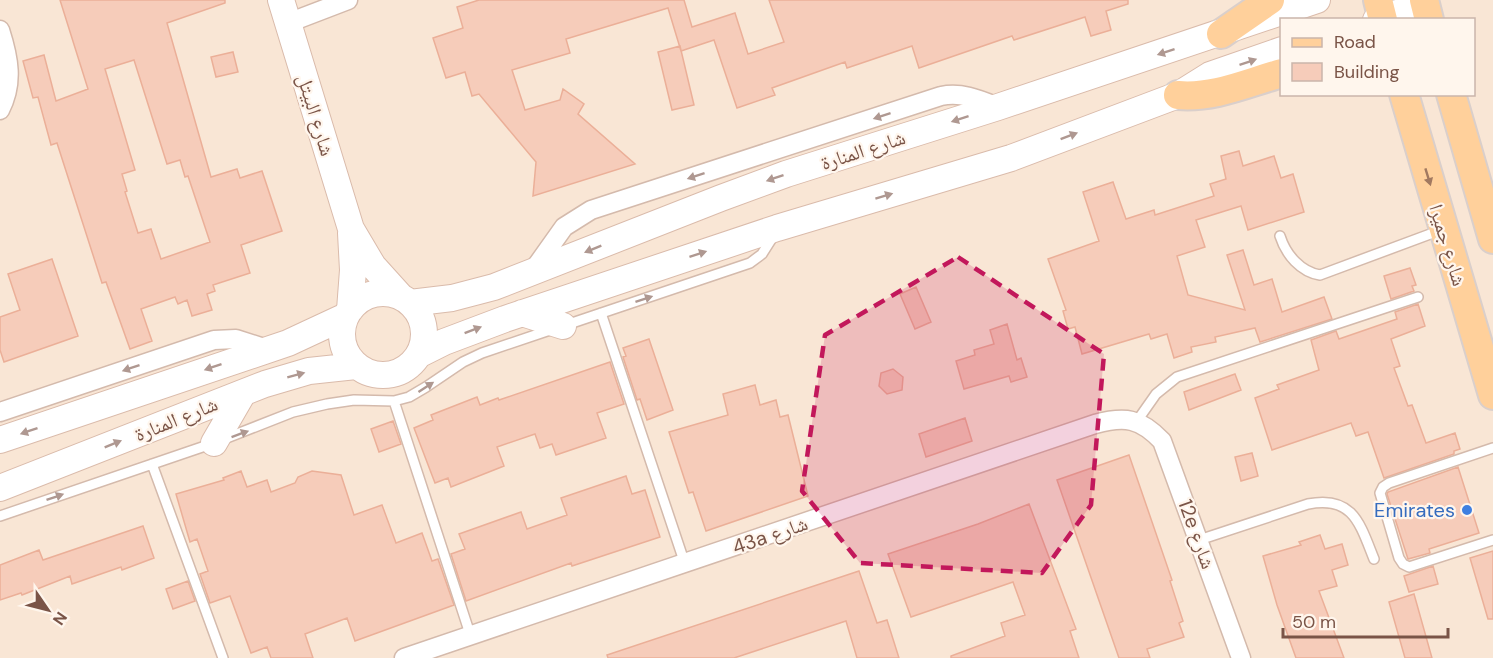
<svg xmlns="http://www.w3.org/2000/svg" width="1493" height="658" font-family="'DM Sans','Noto Naskh Arabic',sans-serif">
<rect width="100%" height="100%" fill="#fef2e5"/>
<path fill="#f9e6d5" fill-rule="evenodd" d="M0,0h1493v658h-1493zM1282,20h192v74h-192z"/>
<path fill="#f6ccba" stroke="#ebaf98" stroke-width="1.5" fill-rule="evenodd" d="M60,0h165v3l-58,20 44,154 26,-8 3,9 22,-7 20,60 -41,14 9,28 -37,12 2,6 -8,3 5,16 -20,6 -5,-16 -9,4 -3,-7 -34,12 11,32 -22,8 -24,-67 -4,1 -45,-140 -6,2 -13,-48 -5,1 -10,-37 21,-6 12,46 32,-12zM134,60l33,104 13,-4 5,17 3,-1 22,66 -49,17 -10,-30 -13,4 -13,-41 2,-1 -5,-17 13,-4 -30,-101z
M479,0h205l8,27 43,-14 13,41 36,-12 -15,-42h359v4l-22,7 5,19 -20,6 -6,-19 -71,23 -2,-4 -93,32 -7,-22 -65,22 -2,-6 -73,26 3,7 -38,13 -23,-68 -33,11 -13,-43 -102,31 4,14 -58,17 13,40 35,-10 3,-11 21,15 -6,10 57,50 -102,32 3,-34 -57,-68 -7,2 -7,-24 -19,6 -13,-40 30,-10 -6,-21z
M680,46l14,59 -22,5 -14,-58z
M233,52l5,20 -22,5 -5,-20z
M1239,151l4,15 31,-10 7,22 12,-4 11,38 -56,18 -7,-24 -45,14 9,27 -28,9 11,39 57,15 -18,-55 16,-5 11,35 18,-6 10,33 42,-15 8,22 -72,23 -5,-14 -40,9 1,5 -25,5 1,5 -18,6 -7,-24 -16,5 -2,-5 -67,20 -7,-27 -7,2 -5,-18 3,-1 -18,-51 51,-18 -16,-49 30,-10 13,37 28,-9 1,5 59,-19 -4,-12 16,-5 -5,-23z
M52,259l26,77 -74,26 -4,-12v-33l20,-7 -12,-36z
M1410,268l6,17 -4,1 2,5 -23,8 -7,-23z
M916,287l15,35 -16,7 -15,-35z
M1418,304l7,22 -34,13 9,27 -6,2 14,38 4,-1 14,38 29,-10 5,16 -6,2v3l-70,24 -16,-46 -12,4 -5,-13 -79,27 -17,-52 24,-9 -2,-4 42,-15 -8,-30 25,-9 3,8 58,-20 -2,-7z
M1007,324l10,36 4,-2 6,19 -16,5 -2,-6 -45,13 -8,-28 19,-6 -1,-5 20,-6 -4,-14z
M649,339l24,71 -26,10 -7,-21 -3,1 -14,-43 3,-1 -3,-8z
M610,362l14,42 -27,9 9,25 -50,17 -4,-11 -12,4 -5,-14 -38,13 7,19 -53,21 -3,-9 -13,5 -21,-55 19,-8 -2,-5 46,-18 3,8 18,-7 1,2z
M893,369l10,8 -1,13 -15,4 -8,-8 2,-13z
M1235,374l6,16 -52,20 -5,-18z
M755,385l5,20 16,-5 4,17 8,-2 20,81 -102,35 -13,-39 -4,1 -20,-61 59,-17 -5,-21z
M965,418l7,23 -46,16 -7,-23z
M393,421l8,23 -22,8 -8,-23z
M1252,453l6,23 -17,5 -6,-24z
M1129,455l43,125 -2,1 13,40 -4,2 5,14 -37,12 3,9h-31l-62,-178z
M1458,467l21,66 -50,16 1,4 -22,6 -21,-65 1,-2z
M241,471l6,16 20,-7 4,12 24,-9 3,-6 14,-6 29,4 13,40 28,-10 14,38 26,-10 10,28 6,-2 16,46 -99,36 -8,-23 -42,16 8,24h-42l-4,-11 -16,6 -21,-57 -20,7 -10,-29 8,-3 -11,-32 -7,3 -14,-48 48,-14 -1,-2z
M626,476l6,18 13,-4 15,47 -88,29 -1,-3 -105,38 -15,-47 14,-5 -6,-15 62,-22 6,17 40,-14 -6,-17z
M1029,504l47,125 -6,2 9,27h-128v-2l54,-20 -4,-13 24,-8 -12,-33 -102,35 -23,-63 90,-30z
M143,526l11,32 -32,12 -1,-3 -49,17 -2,-8 -48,19 -1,-2 -21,7v-35l39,-15 4,10z
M1320,535l5,14 17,-5 6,21 -16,5 5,16 -18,5 25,67h-48l-19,-53 -14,-49 38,-11 -2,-3z
M1493,551v68h-5l-18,-61z
M1433,566l5,18 -29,8 -5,-16z
M859,571l18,52 10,-3 12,38h-42l-11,-37 -112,37h-126l-1,-3z
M188,581l7,20 -22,8 -7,-20z
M1414,594l18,64h-27l-16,-56z"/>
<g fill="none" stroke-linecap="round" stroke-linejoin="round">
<g stroke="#d4baac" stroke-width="12">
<path id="lane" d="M1280,236c6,19 21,36 40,39l121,-45
M601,313l84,251
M566,325l184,-62 12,-9 12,-19
M394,401l77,236
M1137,421l19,-27 21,-17 241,-80
M1493,448l-104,35 -6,4 -3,6 19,65 4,6 6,3 84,-27
M152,464l71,194
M0,516l214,-73 79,-31 34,-8 27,-4 40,1 15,-4 17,-10 37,-25 19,-9 71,-24
M1199,540l109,-36c45,-9 52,20 66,55"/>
</g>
<g stroke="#d4baac" stroke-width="21">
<path id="street" d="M288,23l60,-23
M0,30c9,28 14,53 0,80
M532,272l32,-45 27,-17 350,-114c21,-4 37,3 57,11
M0,412l214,-72 22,-1 31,10
M404,658l691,-234c30,-8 45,-6 67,17l79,217"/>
</g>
<g stroke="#dabbab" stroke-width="28">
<path id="secondary" d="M281,0l70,229 22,37 28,31
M1376,20l49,-16
M342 334a41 41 0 1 1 82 0a41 41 0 1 1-82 0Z
M410,303l42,-5 42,-11 227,-89 65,-24 212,-67 319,-107
M350,310l3,-40 -2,-37
M522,313l41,13
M420,354l24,-12 61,-23 272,-91 234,-70 167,-63 32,-20 72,-25
M0,440l288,-97 58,-27
M214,443l29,-50
M0,488l265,-104 44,-13 47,-5"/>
</g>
<g stroke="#dacfcb" stroke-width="32">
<path id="primary" d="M1378,0l5,20
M1424,0l5,20
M1221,34l49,-34
M1404,94l89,301
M1451,94l42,145
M1178,95c37,3 68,-12 104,-22"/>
</g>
<use href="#lane" stroke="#fff" stroke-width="9"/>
<use href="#street" stroke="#fff" stroke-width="18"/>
<use href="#secondary" stroke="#fff" stroke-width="26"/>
<use href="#primary" stroke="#ffd09b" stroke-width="28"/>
</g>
<defs><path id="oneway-solid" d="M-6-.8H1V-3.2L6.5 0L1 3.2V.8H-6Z" transform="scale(1.5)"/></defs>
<g fill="#af9891">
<use href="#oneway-solid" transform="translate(1166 52) rotate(162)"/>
<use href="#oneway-solid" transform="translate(1248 62) rotate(-19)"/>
<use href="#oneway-solid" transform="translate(882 116) rotate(162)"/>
<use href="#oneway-solid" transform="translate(960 119) rotate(162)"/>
<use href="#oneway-solid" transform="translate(1069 136) rotate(-21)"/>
<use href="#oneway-solid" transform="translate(696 176) rotate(162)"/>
<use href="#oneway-solid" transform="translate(775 178) rotate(161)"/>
<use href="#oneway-solid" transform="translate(884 196) rotate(-17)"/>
<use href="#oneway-solid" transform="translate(593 249) rotate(158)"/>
<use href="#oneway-solid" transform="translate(698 254) rotate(-18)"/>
<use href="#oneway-solid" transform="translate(644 299) rotate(-18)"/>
<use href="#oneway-solid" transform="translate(473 330) rotate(-21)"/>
<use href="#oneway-solid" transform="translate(213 367) rotate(161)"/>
<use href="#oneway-solid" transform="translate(131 368) rotate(161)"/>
<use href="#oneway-solid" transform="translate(296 375) rotate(-15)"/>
<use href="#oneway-solid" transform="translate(426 387) rotate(-33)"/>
<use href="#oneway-solid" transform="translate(29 431) rotate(161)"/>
<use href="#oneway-solid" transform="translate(240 434) rotate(-20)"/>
<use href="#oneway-solid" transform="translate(113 444) rotate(-22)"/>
<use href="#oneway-solid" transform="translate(55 497) rotate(-19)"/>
</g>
<use fill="#a27960" href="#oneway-solid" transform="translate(1428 177) rotate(73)"/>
<path fill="#c2185b" fill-opacity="0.2" stroke="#c2185b" stroke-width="4.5" stroke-dasharray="12 8" stroke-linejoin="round" d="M958,257l146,97 -13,151 -49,68 -182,-10 -58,-72 23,-156z"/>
<circle fill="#3f7fe0" stroke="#fff6ed" stroke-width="2" cx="1467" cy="510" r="6"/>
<g text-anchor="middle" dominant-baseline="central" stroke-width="4.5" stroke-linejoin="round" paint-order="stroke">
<g font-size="20" fill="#7a5447" stroke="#fff6ed">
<text transform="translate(316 115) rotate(73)">شارع البيتل</text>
<text transform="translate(863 150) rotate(-18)">شارع المنارة</text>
<text transform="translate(1448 245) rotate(73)">شارع جميرا</text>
<text transform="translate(176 419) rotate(-22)">شارع المنارة</text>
<text transform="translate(1197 534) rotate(70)">12e شارع</text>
<text transform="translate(770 535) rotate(-19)">43a شارع</text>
</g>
<g font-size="20" fill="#366cbe" stroke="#fff6ed" text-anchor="end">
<text x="1455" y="510">Emirates</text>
</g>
</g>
<rect x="1280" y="18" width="195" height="78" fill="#fff6ed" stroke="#cab5ab" stroke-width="1.5"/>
<rect x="1292" y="38" width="30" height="9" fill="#ffd09b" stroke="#cab5ab" stroke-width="1.5"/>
<text x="1334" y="48" font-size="18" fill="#7a5447">Road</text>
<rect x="1292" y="63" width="30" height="18" fill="#f6ccba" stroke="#cab5ab" stroke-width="1.5"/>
<text x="1334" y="78" font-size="18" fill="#7a5447">Building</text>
<g transform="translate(48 610) rotate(125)" stroke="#fff6ed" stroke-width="4.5" paint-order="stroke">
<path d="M0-4.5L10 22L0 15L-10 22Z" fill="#7a5447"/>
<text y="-9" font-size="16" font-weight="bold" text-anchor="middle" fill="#7a5447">N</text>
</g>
<path d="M1283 628v9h165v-9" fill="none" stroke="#7a5447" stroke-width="3"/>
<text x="1292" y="628" font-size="18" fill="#7a5447" stroke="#fff6ed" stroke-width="4.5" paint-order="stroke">50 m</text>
</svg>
